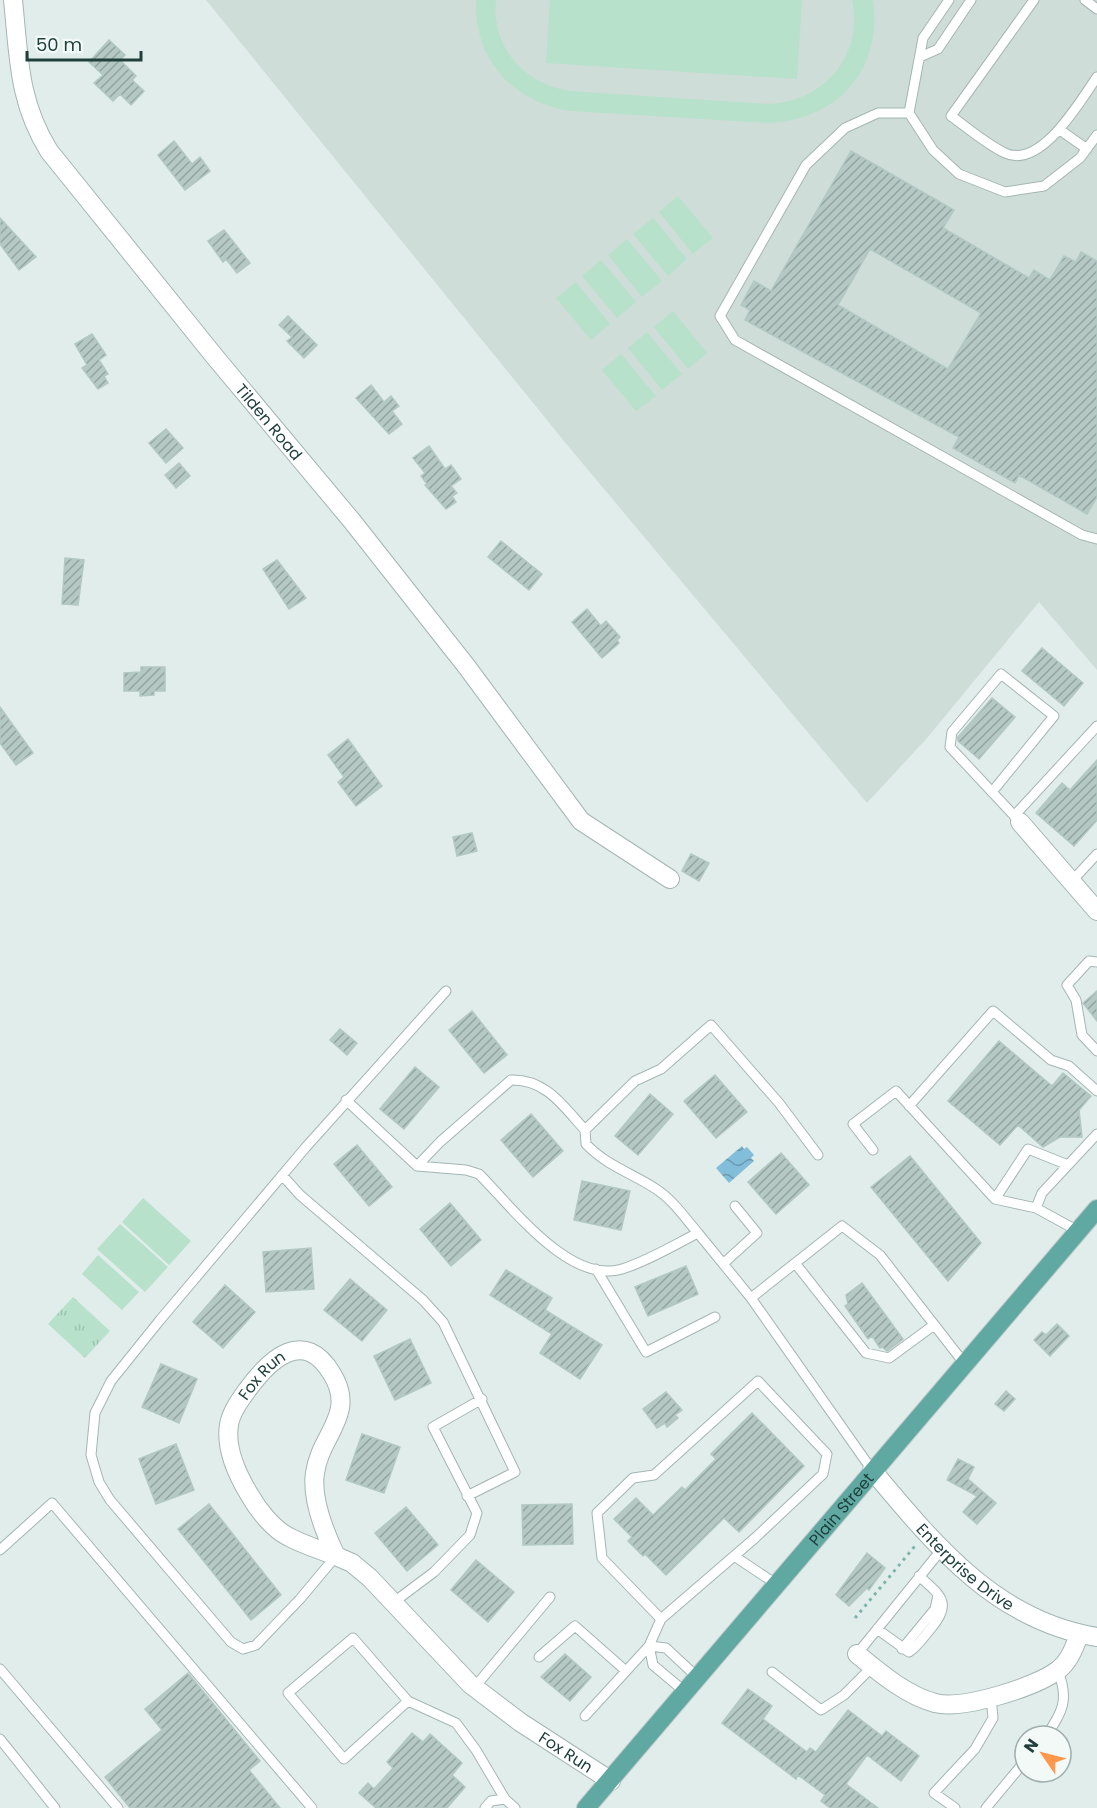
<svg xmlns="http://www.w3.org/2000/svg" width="1097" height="1808" font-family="Poppins,sans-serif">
<defs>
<pattern id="park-tufts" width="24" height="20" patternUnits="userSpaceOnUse" patternTransform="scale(1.5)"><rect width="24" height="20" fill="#b7e1ca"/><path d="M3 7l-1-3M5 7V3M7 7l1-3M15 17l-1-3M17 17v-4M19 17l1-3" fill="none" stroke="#9dc2ae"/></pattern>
<pattern id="water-waves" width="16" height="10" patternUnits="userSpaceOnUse" patternTransform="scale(1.5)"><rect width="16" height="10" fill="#82bdd9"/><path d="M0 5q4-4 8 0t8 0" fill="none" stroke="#6a9bb1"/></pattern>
<pattern id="building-hatch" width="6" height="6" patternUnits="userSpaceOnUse" patternTransform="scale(1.5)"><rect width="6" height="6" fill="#b6c8c4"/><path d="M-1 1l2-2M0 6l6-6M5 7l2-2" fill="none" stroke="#93a4a0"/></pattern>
</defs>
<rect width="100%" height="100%" fill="#e1edea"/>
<path fill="#cfddd9" d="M206,0h891v670l-58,-68 -111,135 -61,66 -299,-357z"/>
<path fill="url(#park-tufts)" d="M73,1297l37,34 -25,27 -37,-34z"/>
<path fill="#b7e1ca" d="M476,0h20c-5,47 28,84 74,91l198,13c55,-2 96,-48 84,-104h21c10,70 -36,121 -106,123l-197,-12c-58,-9 -96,-52 -94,-111z
M550,0h252l-5,79 -251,-16z
M678,196l35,42 -20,16 -34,-42z
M653,218l34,41 -19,17 -35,-42z
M627,239l35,42 -20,16 -34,-42z
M601,260l35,42 -19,16 -35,-42z
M576,282l34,42 -19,16 -35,-42z
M673,311l34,42 -19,16 -34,-42z
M647,332l35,42 -20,16 -34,-42z
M621,354l35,42 -20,15 -34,-41z
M143,1198l48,43 -22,24 -47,-43z
M120,1224l48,43 -23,25 -48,-43z
M98,1255l41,37 -17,18 -40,-36z"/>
<path fill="url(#water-waves)" d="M742,1146l2,3 3,-2 7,8 -3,3 3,3 -25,22 -13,-15z"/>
<path fill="url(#building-hatch)" stroke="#b2c8c3" stroke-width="1.5" fill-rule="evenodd" d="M109,40l16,15 -5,5 16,16 -4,4 12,11 -13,14 -11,-11 -7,7 -19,-18 9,-8 -14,-13z
M174,141l18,23 8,-7 10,14 -25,19 -27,-35z
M851,151l103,59 -11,18 86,50 5,-8 16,10 14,-24 12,6 5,-10 16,9v236l-10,17 -68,-39 -4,8 -62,-35 6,-11 -214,-117 5,-10 -9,-5 13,-24 17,10zM870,249l111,64 -33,56 -110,-64z
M0,218l36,39 -17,13 -19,-26z
M224,230l26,33 -13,10 -11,-14 -3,3 -15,-21z
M288,316l29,29 -13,13 -17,-17 5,-4 -13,-12z
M92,334l14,21 -7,5 9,14 -4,2 4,7 -10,6 -16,-21 5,-3 -12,-21z
M371,385l13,17 7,-6 8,10 -7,5 10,13 -13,10 -33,-36z
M166,429l17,19 -17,15 -17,-20z
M429,446l16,23 6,-4 10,14 -10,7 6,7 -5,3 4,6 -10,7 -21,-24 2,-1 -6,-8 4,-3 -12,-15z
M179,463l11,13 -14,12 -11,-13z
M501,541l41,33 -13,16 -41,-33z
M65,558l19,2 -6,45 -16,-1z
M277,560l29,38 -17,11 -26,-40z
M587,609l14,17 5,-5 14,16 -3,3 2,3 -17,15 -30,-36z
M1042,648l41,35 -19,23 -42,-35z
M141,667h24v24h-11v4l-14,1v-5h-16v-18l17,-1z
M992,698l23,19 -36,42 -21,-18v-4z
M0,707l33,46 -17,12 -16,-22z
M348,739l34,47 -26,20 -18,-24 6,-5 -16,-22z
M1097,760v60l-23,26 -38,-33 26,-30 8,7z
M472,833l5,18 -20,5 -4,-19z
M691,854l18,9 -10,18 -17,-10z
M1097,991v30l-14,-18z
M472,1011l35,44 -23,18 -35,-43z
M340,1029l17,14 -10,12 -17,-15z
M999,1041l53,45 11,-13 28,23 -12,14 3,27h-22l-17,10 -25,-22 -18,20 -52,-44z
M415,1067l24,20 -35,42 -24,-20z
M715,1075l32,37 -31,26 -32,-37z
M650,1094l23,20 -35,41 -23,-19z
M531,1114l32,37 -30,26 -32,-37z
M357,1145l35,42 -23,19 -35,-42z
M781,1153l28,32 -33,29 -28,-32z
M910,1156l71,87 -33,38 -77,-94z
M582,1181l48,10 -9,39 -47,-10z
M450,1203l31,37 -30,26 -31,-37z
M311,1248l3,41 -48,3 -3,-40z
M686,1266l12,28 -50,22 -13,-29z
M506,1270l46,28 -7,12 57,35 -22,34 -40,-26 12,-19 -62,-39z
M350,1279l37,31 -25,31 -38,-31z
M862,1283l41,56 -16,12 -5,-4 -2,1 -8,-12 -4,3 -23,-33 3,-2 -2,-9z
M225,1285l30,27 -32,36 -30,-26z
M1057,1324l12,12 -19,20 -16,-16 8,-8 4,3z
M410,1339l21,44 -36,17 -21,-44z
M161,1364l36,15 -18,44 -37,-16z
M1006,1391l9,8 -11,12 -9,-7z
M666,1392l16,18 -7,5 3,3 -11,9 -2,-4 -8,5 -14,-19z
M752,1413l52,53 -65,66 -15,-14 -58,57 -21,-21 -2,2 -15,-15 4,-4 -18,-18 22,-21 17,17 29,-28 3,3 31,-31 -5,-5z
M362,1434l38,13 -16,46 -38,-13z
M176,1444l18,46 -38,14 -17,-45z
M958,1459l16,8 -6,12 28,24 -19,21 -14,-12 14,-16 -30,-16z
M209,1504l72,91 -30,25 -73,-91z
M572,1504l1,40 -50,1 -1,-40z
M406,1507l32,38 -31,26 -32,-38z
M867,1553l18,15 -16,22 -2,-2 -18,18 -13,-11z
M476,1560l38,32 -26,30 -37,-32z
M565,1654l26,23 -21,24 -29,-24z
M188,1673l72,88 -11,9 31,38h-150l-25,-31 57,-47 -17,-21z
M748,1689l24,17 -9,13 44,33 3,-4 6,4 32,-42 34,26 4,-5 33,25 -18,25 -34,-26 -21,29 32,24h-48l-9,-7 4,-6 -27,-20 -2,4 -74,-56z
M412,1733l11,9 7,-8 32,29 -10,12 13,12 -18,21h-71l-17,-15 9,-10 6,6 19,-21 -6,-6z"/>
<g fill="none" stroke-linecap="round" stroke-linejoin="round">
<g stroke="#a3b6b3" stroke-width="11">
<path id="service" d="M949,0l-26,38 -14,75 24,37 26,24 46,18 39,-6 36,-28 17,-23
M1034,0l-83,116c17,12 35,28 54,37 36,17 75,-52 92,-76
M1085,0l12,9
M920,57l18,-8 33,-49
M909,113h-31l-33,15 -39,37 -86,151 15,24 347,195 15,4
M1060,130l27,19
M992,792l62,-76 -53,-42 -49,58 -2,15 70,75
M1014,816l83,-90
M1071,882l26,-28
M1097,962l-8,-1 -22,24 9,15 6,35 15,16
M346,1100l71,66 23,-24 71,-62c35,-1 52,26 74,50l1,14c21,22 46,29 70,45 17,11 29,29 42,44
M909,1106l84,-95 58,49 18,6 28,25
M585,1130l50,-49 26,-12 50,-44 68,78 39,52
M873,1150l-20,-26 43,-33 99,108 41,9 42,23
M417,1166l49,4 13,4c32,32 91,111 143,95 26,-8 52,-24 76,-36l53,65 121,172
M282,1175l18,20 123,105 20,22 72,150 -48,24
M995,1199l33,-50 40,16
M1036,1208l6,-15 55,-59
M724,1263l33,-30 -22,-27
M795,1263l71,90 23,5 45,-33
M596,1269l50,83 69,-35
M751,1298l91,-72 38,29 84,108
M0,1550l52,-47 260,305
M336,1556l-36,43 -44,46 -13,4 -12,-7 -121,-142 -11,-18 -8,-27 4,-42 16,-32 49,-61 146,-173 140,-156
M734,1556l42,28
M394,1602l40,-30 36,-37 7,-22 -44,-86 49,-28
M877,1629l32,23c8,-5 13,-13 19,-20 24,-28 16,-34 -9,-56
M649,1646l4,19 31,26
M649,1646l17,2 30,28
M902,1649l33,-40 3,-14
M857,1654l85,-105
M539,1657l36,-31 51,45
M0,1669l118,139
M772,1672l49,38 23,-15 29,-29
M474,1688l76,-91
M408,1701l-64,58 -56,-66 65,-55 55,63 48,22 20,27 29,49 10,9
M585,1716l64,-70 12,-27 94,-81 68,-64 4,-20 -69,-73 -104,94 -21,3 -36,35 5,45 59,61
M1046,1736c17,-24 23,-37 12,-65
M0,1739l55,69
M485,1808l6,-7 14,-2
M955,1808l-21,-15 41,-44 18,-31 -2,-21
M986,1808l39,-47"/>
</g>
<g stroke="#a3b6b3" stroke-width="20">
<g id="minor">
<path id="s1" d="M13,0c6,57 5,101 36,151l166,206 137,164 115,146 114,154 89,58"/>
<path d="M1020,822l77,89"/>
<path id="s2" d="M336,1556c-15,-6 -32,-11 -47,-19 -16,-8 -31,-27 -40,-43 -12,-20 -24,-45 -20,-69 2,-13 11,-25 19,-36 22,-30 56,-62 84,-15 25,40 -12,61 -17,99 -4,25 10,60 21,83l16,7 18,15 100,106 50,38 91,59"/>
<path d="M857,1654c23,19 49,41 78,49 28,7 101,-16 123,-33 11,-8 17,-23 21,-36"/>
</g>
</g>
<g stroke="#a3b6b3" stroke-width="20">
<g id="tertiary">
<path id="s3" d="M872,1470c62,74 124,151 225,167"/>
</g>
</g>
<g stroke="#c0cac9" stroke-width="20">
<g id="primary">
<path id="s4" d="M586,1808l511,-599"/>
</g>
</g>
<path stroke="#7db5ad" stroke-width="3" stroke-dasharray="3 4.5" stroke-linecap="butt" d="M855,1618l60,-72"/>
<use href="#service" stroke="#fff" stroke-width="9"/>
<use href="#minor" stroke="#fff" stroke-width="18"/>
<use href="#tertiary" stroke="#fff" stroke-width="18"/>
<use href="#primary" stroke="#60a8a2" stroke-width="18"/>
</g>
<g text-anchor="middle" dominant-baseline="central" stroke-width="5" stroke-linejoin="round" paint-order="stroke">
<g font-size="16" fill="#1f403d" stroke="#f2f9f7">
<text stroke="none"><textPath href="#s1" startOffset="506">Tilden Road</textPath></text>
<text stroke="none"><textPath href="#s2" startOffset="244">Fox Run</textPath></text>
<text stroke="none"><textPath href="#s4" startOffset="393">Plain Street</textPath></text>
<text stroke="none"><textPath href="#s3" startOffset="135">Enterprise Drive</textPath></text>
<text stroke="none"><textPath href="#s2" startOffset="830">Fox Run</textPath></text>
</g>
</g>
<g transform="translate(1043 1754) rotate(305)"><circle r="28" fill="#f2f9f7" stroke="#9eafad" stroke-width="1.5"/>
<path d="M0-4.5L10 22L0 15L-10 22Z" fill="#ff974d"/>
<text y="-9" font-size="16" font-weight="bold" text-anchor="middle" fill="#1f403d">N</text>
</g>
<path d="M27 51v9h114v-9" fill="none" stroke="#1f403d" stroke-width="3"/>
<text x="36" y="51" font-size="18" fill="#1f403d" stroke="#f2f9f7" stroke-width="4.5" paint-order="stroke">50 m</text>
</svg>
